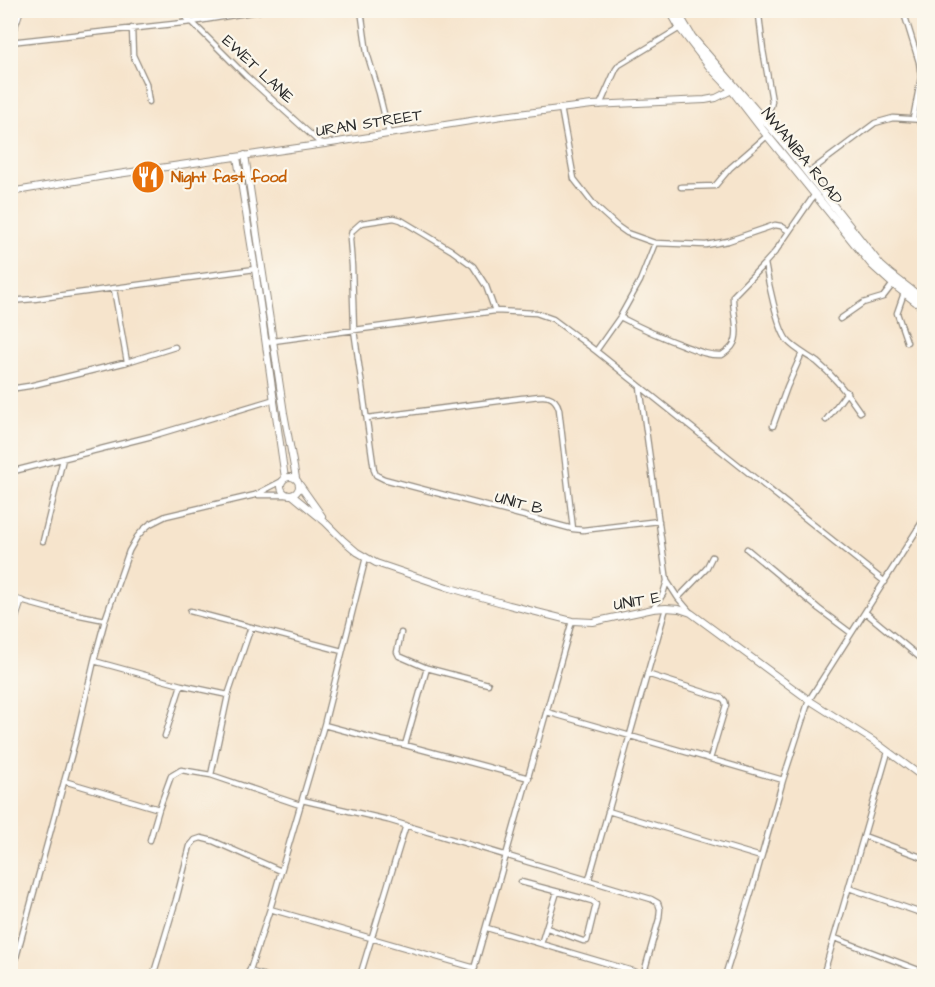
<svg xmlns="http://www.w3.org/2000/svg" width="935" height="987" font-family="'Architects Daughter',sans-serif">
<rect width="100%" height="100%" fill="#fbf7ec"/>
<filter id="ink" filterUnits="userSpaceOnUse"><feTurbulence type="fractalNoise" baseFrequency=".0167" numOctaves="2"/><feDisplacementMap in="SourceGraphic" scale="12" xChannelSelector="R" yChannelSelector="G"/><feConvolveMatrix kernelMatrix="1 2 1 2 8 2 1 2 1" color-interpolation-filters="sRGB"/></filter>
<filter id="wash" filterUnits="userSpaceOnUse"><feTurbulence type="fractalNoise" baseFrequency=".008" numOctaves="4" result="noise"/><feDisplacementMap in="SourceGraphic" scale="24" xChannelSelector="R" yChannelSelector="G"/><feGaussianBlur stdDeviation="1.35" result="paint"/><feColorMatrix in="noise" values="0 0 0 0 0 0 0 0 0 0 0 0 0 0 0 0 0 1.4 0 .05"/><feComposite in="paint" operator="in"/></filter>
<g filter="url(#wash)">
<rect width="100%" height="100%" fill="#f6e4cc"/>
</g>
<g filter="url(#ink)">
<g fill="none" stroke-linecap="round" stroke-linejoin="round">
<g stroke="#90887c" stroke-width="7">
<path id="minor" d="M176,10l16,12 54,54 73,66 4,1
M361,10l6,43 12,40 10,41
M715,10c29,4 53,6 82,0
M903,10l16,52 2,15 -8,42
M759,15l4,35 9,51 -1,5 -8,13
M132,28l1,27 13,28 3,19
M10,42l182,-20 72,-12
M600,105l16,-36 3,-4 61,-37
M561,108l13,71 21,27 22,20 10,7 28,10 51,2 22,-4 47,-16 6,1 8,5
M918,120l6,7
M808,173l67,-50 18,-5 31,2
M681,187l34,-1 15,-18 37,-32
M815,194l-40,58 -10,11c3,18 12,63 22,77 7,9 20,15 30,22 17,14 31,32 43,50
M114,289l13,73
M904,293l-7,20 10,29
M10,301l24,-2 221,-30
M495,311l-9,-25 -13,-20 -22,-16 -50,-30 -7,-2 -33,5 -9,8 -2,8 2,27 2,64 20,140 2,5 8,4 189,50 10,1 76,-9
M620,317c21,11 43,21 65,29 13,5 24,10 37,9 4,-3 9,-6 11,-10 8,-11 -1,-35 0,-49l32,-33
M840,319l23,-16 20,-6 10,-13
M266,342l229,-31 41,2 17,6 43,32 289,231
M596,351l24,-34 20,-36 15,-38
M640,387l27,194 11,17 12,14
M10,389l19,-3 98,-24 48,-15
M367,418l155,-20c16,-1 32,-8 37,11l14,120
M826,420l21,-28
M773,426l14,-39 15,-34
M10,472l142,-36 123,-37
M258,495h28
M43,541l20,-82
M747,549l72,60 32,24
M678,598l28,-29 6,-12
M21,601l29,8 55,11
M653,609l10,-15 4,-13
M190,611l152,40
M865,612l59,49
M401,633l-4,19 2,4 28,12 61,16
M94,661l87,24 47,10
M647,674l75,24 3,3 1,4 -16,54
M547,712l236,68
M324,725l56,15 25,5 124,33
M165,736l16,-51
M405,745l22,-77
M211,775l17,-80 23,-68
M64,781l95,28
M302,800l86,20 263,79 7,4 2,6 -1,10 -16,57
M608,811l153,46
M864,836l60,22
M150,840l9,-31 12,-33 10,-6 30,5 89,30
M589,879l77,-271
M521,882l64,17 7,2 4,3 -9,37h-4l-36,-13
M849,888l75,26
M270,909l205,59
M487,928l156,46
M835,938l89,34
M541,944l16,-52
M249,971l17,5
M11,976l65,-238 18,-77 11,-41 24,-69 8,-14 6,-7 7,-6 16,-8 89,-21 27,-14
M153,976l23,-76 14,-54 5,-6 6,-2 12,3 68,30
M248,976l22,-67 54,-184 42,-168
M360,976l46,-151
M472,976l100,-355
M725,976l29,-93 29,-103 26,-80 115,-181
M823,976l65,-224"/>
</g>
<g stroke="#90887c" stroke-width="8">
<path id="tertiary" d="M245,155l39,258 12,65
M237,157l18,112 30,209
M10,192l101,-17 214,-31 177,-28 90,-11 113,-5 11,-2 16,-8 4,1
M281 486a9 9 0 1 1 18 0a9 9 0 1 1-18 0Z
M300,485l22,31
M292,495l33,27 18,18 14,12 19,11 71,24 62,18 63,16 21,1 60,-13 13,-1 13,1 12,4 118,87 69,44 46,34
M10,598l11,3 -11,32"/>
</g>
<g stroke="#90887c" stroke-width="9">
<path id="secondary" d="M670,10l10,18 30,39 22,23 30,39 110,136 21,19 31,24
M676,10l16,27 91,105 98,124 8,7 35,27"/>
</g>
<g stroke="#90887c" stroke-width="10">
<path id="trunk" d="M10,16l2,-6
M10,37l9,-27"/>
</g>
<use href="#minor" stroke="#fff" stroke-width="4.5"/>
<use href="#tertiary" stroke="#fff" stroke-width="6"/>
<use href="#secondary" stroke="#fff" stroke-width="7"/>
<use href="#trunk" stroke="#fff" stroke-width="8"/>
</g>
</g>
<defs>
<g id="restaurant-disc" transform="scale(1.725)"><circle r="9.5" fill="#e8710a" stroke="#fbf7ec"/><path d="M-5-6h1v4h1v-4h1v4h1v-4h1v5L-1.5 .5V6h-2V.5L-5-1ZM5-6V6H3V1.5H1.5Q1.5-4 5-6Z" fill="#fff"/></g>
</defs>
<g fill-rule="evenodd">
<use href="#restaurant-disc" x="148" y="177"/>
</g>
<g text-anchor="middle" dominant-baseline="central" stroke-width="4.5" stroke-linejoin="round" paint-order="stroke">
<g font-size="16" fill="#2b2b2b" stroke="#fbf7ec">
<text transform="translate(258 69) rotate(43)">EWET LANE</text>
<text transform="translate(369 123) rotate(-9)">URAN STREET</text>
<text transform="translate(802 156) rotate(51)">NWANIBA ROAD</text>
<text transform="translate(519 503) rotate(15)">UNIT B</text>
<text transform="translate(637 601) rotate(-10)">UNIT E</text>
</g>
<g font-size="16" font-weight="bold" fill="#c56008" stroke="#fbf7ec" text-anchor="start">
<text x="171" y="177">Night fast food</text>
</g>
</g>
<rect width="935" height="987" fill="none" stroke="#fbf7ec" stroke-width="36"/>
</svg>
